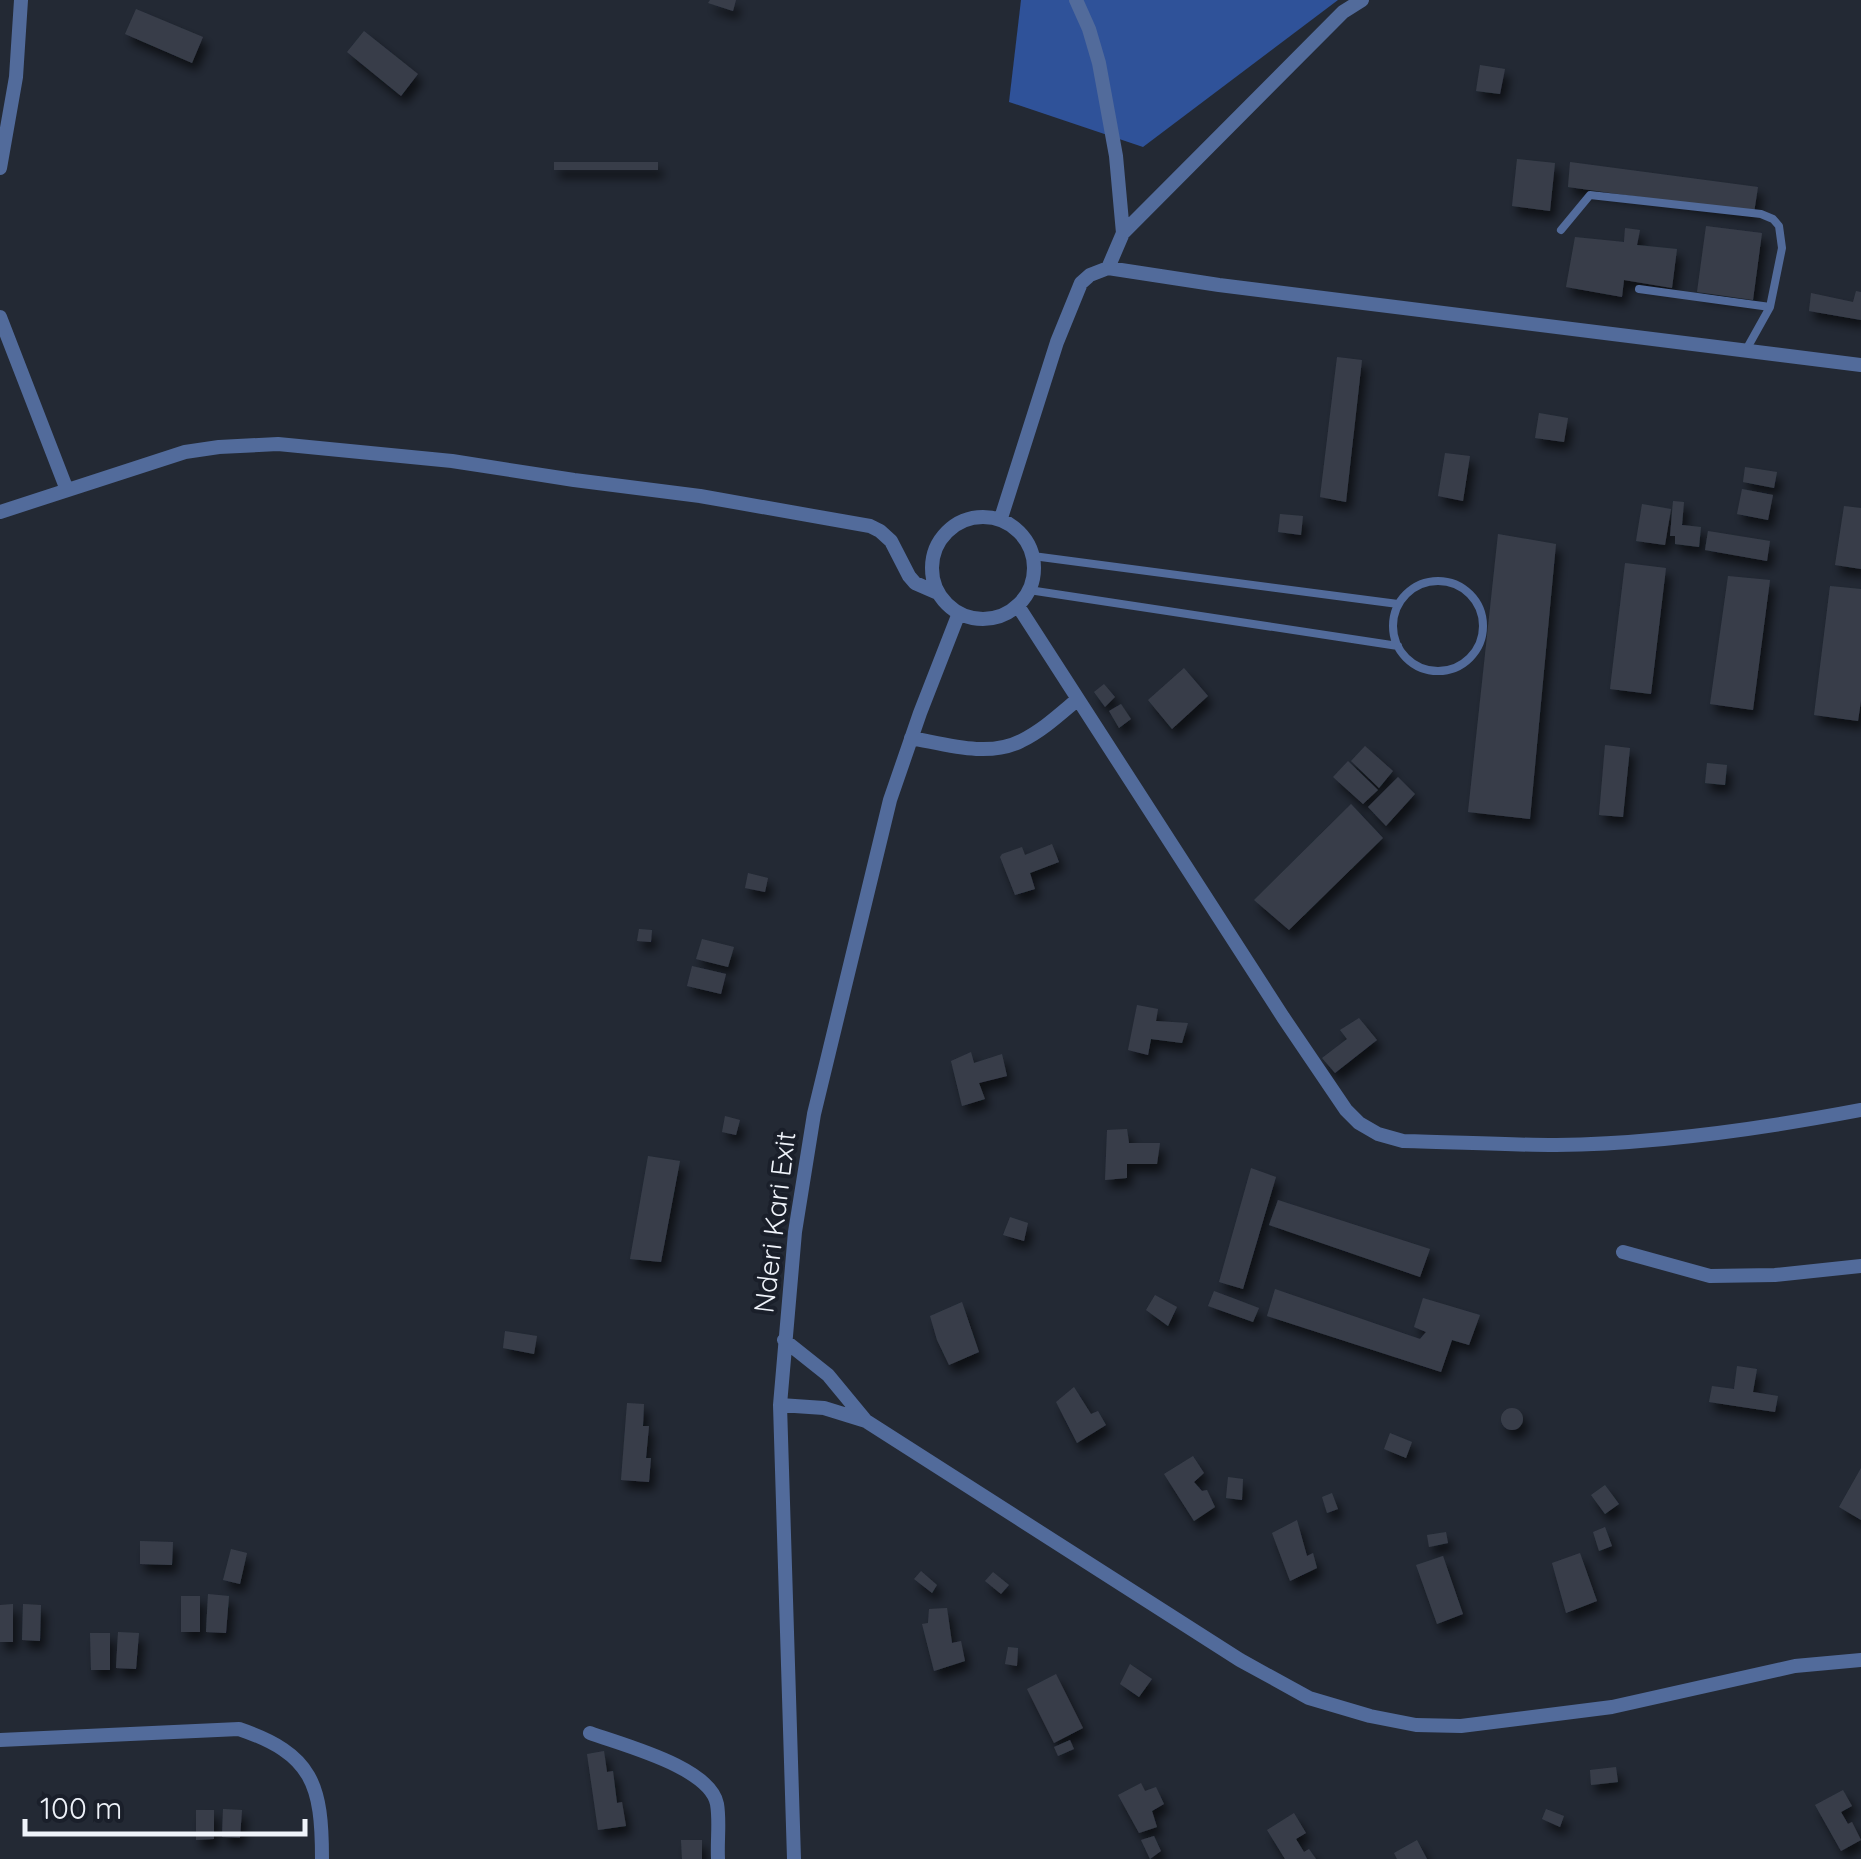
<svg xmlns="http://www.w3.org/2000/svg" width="1861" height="1859" font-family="Quicksand,sans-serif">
<defs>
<filter id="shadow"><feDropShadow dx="5" dy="8" stdDeviation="5" flood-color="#0009"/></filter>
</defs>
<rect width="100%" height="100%" fill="#232934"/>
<path fill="#2f5299" d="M1021,0h317l-195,147 -134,-45z"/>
<path fill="#383e4a" filter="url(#shadow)" d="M710,0h26l-3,11 -25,-8z
M136,9l67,28 -11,26 -67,-29z
M364,31l54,43 -17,22 -54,-44z
M1480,65l25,4 -5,25 -24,-3z
M1517,159l38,4 -5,48 -38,-5z
M554,162h104v8h-104z
M1570,162l188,25 -4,26 -186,-26z
M1706,226l56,7 -9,67 -56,-8z
M1625,228l15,2 -3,15 40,4 -5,39 -48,-8 -2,17 -56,-10 9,-50 49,5z
M1856,291l5,1v28l-52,-9 2,-18 42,9z
M1337,357l25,3 -16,142 -26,-5z
M1539,413l29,5 -4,24 -29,-4z
M1445,453l25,3 -7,45 -25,-5z
M1745,467l32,5 -3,16 -31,-6z
M1742,489l31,6 -5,25 -31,-6z
M1673,501l11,1 -2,23 19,2 -2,20 -24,-3v-8h-5z
M1642,504l29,5 -6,36 -29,-4z
M1844,506l17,2v61l-26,-4z
M1280,514l23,2 -2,19 -23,-3z
M1708,531l62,10 -3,20 -62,-11z
M1498,534l58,10 -26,275 -62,-7z
M1625,563l41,5 -15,126 -41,-5z
M1728,576l42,4 -17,130 -43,-6z
M1830,586l31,3v112l-3,20 -44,-6z
M1184,668l24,28 -36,33 -24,-29z
M1104,684l11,13 -10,10 -11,-15z
M1121,704l10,15 -12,9 -10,-17z
M1605,745l25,3 -7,69 -24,-2z
M1365,746l28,25 -14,17 -28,-27z
M1348,761l30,29 -15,14 -30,-27z
M1707,763l20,2 -2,20 -20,-2z
M1398,777l17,17 -29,32 -18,-19z
M1351,804l32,34 -94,92 -35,-30z
M1052,844l7,18 -29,11 5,16 -20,6 -15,-38 2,-3 20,-7 3,8z
M748,873l20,5 -3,14 -20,-4z
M639,929l13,1 -1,12 -14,-1z
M702,939l32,8 -6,20 -32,-8z
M692,966l34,8 -5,20 -34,-8z
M1137,1005l21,4 -2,12 32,2 -6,20 -31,-4 -3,16 -20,-5z
M1359,1018l18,22 -42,33 -13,-15 25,-19 -7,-9z
M971,1052l3,11 28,-9 5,22 -28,7 6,16 -23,7 -11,-45z
M725,1116l15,4 -4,15 -14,-3z
M1127,1129l2,14h31l-3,21h-30v14l-22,2 2,-50z
M648,1156l32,5 -19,101 -31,-3z
M1251,1168l25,9 -33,112 -24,-7z
M1278,1200l152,49 -10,28 -151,-52z
M1010,1217l18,6 -4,18 -21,-6z
M1275,1289l145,50 6,-7 -12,-5 9,-29 57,17 -11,30 -17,-5 -11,32 -174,-56z
M1214,1291l45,17 -6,14 -45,-16z
M1155,1295l22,12 -9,19 -22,-16z
M962,1302l17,50 -30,13 -12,-25 -7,-24z
M505,1331l32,5 -3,18 -31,-6z
M1737,1366l20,3 -4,23 25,4 -3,16 -66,-10 3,-16 22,3z
M1074,1387l17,27 7,-3 8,14 -29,18 -21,-41z
M627,1403l17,1 -1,22h6l-3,32h5l-2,24 -28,-2z
M1501 1419a11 11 0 1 1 22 0a11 11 0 1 1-22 0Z
M1390,1433l22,9 -6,16 -22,-9z
M1193,1456l11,17 -10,9 8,9 5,-1 8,17 -21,14 -30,-47z
M1861,1468v52l-22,-13z
M1228,1477l15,2 -1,21 -16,-2z
M1605,1485l14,19 -14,10 -14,-19z
M1332,1493l6,16 -11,4 -5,-16z
M1297,1520l10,36 6,-3 4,15 -27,13 -18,-48z
M1605,1527l7,19 -13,5 -6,-19z
M1446,1532l2,11 -19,4 -2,-12z
M140,1541l33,1 -1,23 -32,-1z
M231,1549l16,4 -7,31 -17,-4z
M1580,1553l17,48 -31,12 -14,-50z
M1443,1556l20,58 -26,10 -21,-59z
M921,1571l16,14 -5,8 -18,-14z
M993,1572l16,13 -8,9 -16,-13z
M208,1594l21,2 -3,37 -20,-1z
M181,1596h19v36h-19z
M13,1604v38h-13v-37z
M23,1604l18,1 -1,36 -18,-1z
M947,1608l5,35 9,-2 4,20 -31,10 -12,-47 6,-1 1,-14z
M118,1632l21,1 -3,36 -20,-1z
M90,1633h20v37h-19z
M1008,1647l10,1 -1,18 -12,-2z
M1130,1664l22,15 -13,18 -19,-13z
M1056,1674l27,54 -29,15 -27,-54z
M1070,1740l4,9 -16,7 -4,-9z
M604,1751l3,21 6,-1 4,32 5,-1 4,24 -28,4 -11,-76z
M1616,1767l2,15 -27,3 -1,-15z
M1141,1783l4,8 11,-4 8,17 -12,7 5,16 -18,6 -21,-38z
M1843,1790l9,16 -11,6 7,12 4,-2 9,18 -20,11 -26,-46z
M223,1809l19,1 -2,28 -18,-1z
M1546,1809l18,7 -4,11 -18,-8z
M196,1810h18v29l-18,1z
M1294,1813l12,20 -10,6 8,13 5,-3 7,10h-31l-18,-29z
M1154,1836l7,15 -11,8 -9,-19z
M681,1840h21v19h-20z
M1417,1840l10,19h-30l-3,-6z"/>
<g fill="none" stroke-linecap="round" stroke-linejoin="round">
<path stroke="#526b9b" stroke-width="8" d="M1561,230l29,-35 171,19 12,5 6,7 3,22 -12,59 -24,43
M1639,289l131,18
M1033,556l365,48
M1393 626a45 45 0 1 1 90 0a45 45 0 1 1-90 0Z
M1029,590l369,56"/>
<path stroke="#526b9b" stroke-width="14" d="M1076,0l13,29 10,34 17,93 7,77 -15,35
M0,168l16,-91 5,-77
M1123,233l220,-221 19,-12
M0,317l67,173
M0,512l185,-60 34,-5 59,-3 174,17 122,19 126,16 170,30 10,5 11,10 18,35 6,7 23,10
M932 568a51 51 0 1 1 102 0a51 51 0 1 1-102 0Z
M1001,518l56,-176 24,-59 9,-8 18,-7 111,17 642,80
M1018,606l265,411 63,93 13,13 19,11 25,7c51,1 102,4 153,4 102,-1 205,-16 305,-35
M911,738c34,6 77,20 110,3 21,-10 39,-27 57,-42
M1623,1252l87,24 65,-1 86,-9
M780,1405l44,3 42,13 -38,-46 -44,-35
M866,1421l374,239 69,38 61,18 46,9 45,1 151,-19 183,-41 66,-6
M590,1733c32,12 120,34 127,71 3,17 0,37 1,55
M0,1740l239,-11c74,25 83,56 83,130
M794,1859l-14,-454 15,-173 19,-118 76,-314 30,-87 39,-100"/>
</g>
<g text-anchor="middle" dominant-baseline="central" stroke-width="8" stroke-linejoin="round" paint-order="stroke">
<g font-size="28" fill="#eff3fa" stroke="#1a1f2a">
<text transform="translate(774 1222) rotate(-83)">Nderi Kari Exit</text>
</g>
</g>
<path d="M25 1819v15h280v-15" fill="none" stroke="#eff3fa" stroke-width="5"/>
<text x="40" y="1819" font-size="30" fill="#eff3fa" stroke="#1a1f2a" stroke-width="8" paint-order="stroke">100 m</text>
</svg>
